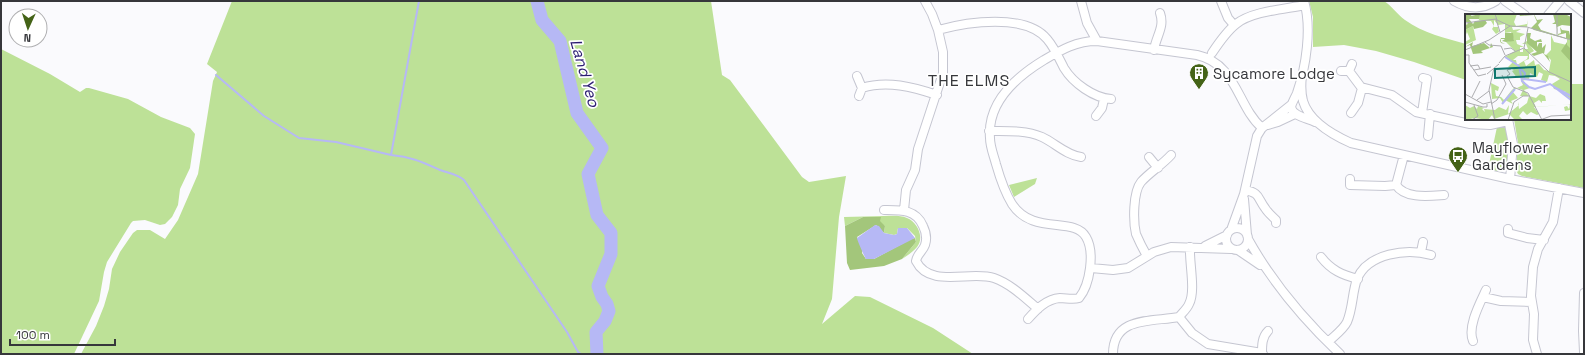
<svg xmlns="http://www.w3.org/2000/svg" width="1585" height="355" font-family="'Space Grotesk',sans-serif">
<rect width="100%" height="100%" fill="#fafafd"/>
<path fill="#bde197" d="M232,1h479l11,74 8,5 72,97 7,5 37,-6 -7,41 -7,82 -10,25 33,-28 15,1 63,31 40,26h-892l15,-28 8,-20 5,-17 3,-20 8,-17 13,-19 4,-3h13l15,9 13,-19 20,-46 15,-93 4,-9 -10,-8z
M1309,1h75c8,5 13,13 21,19 18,13 40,18 61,24v36l-52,-18 -38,-11 -32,-6 -31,2v-30z
M1,49l49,25 30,18 6,-4h3l39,11 33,18 29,11 5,6 -5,34 -10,21 -2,16 -6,12 -7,7 -5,1 -15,-5 -12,1 -2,2 -24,39 -3,10 -5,29 -25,53h-73z
M1570,84h14v28l-1,4 1,5v67l-62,-12 -4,-2 -2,-4 2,-27 -4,-24h56z
M1497,127h6l3,2c2,8 7,35 -2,41 -4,3 -11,0 -16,-1z
M1037,178l-2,6 -21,13 -5,-12z
M884,216c7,0 16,-1 23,2 10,4 18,19 10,29 -4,5 -9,8 -15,12l14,-17 -1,-6 -8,-8h-9l-1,6 -3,1 -10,-2 1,-7 -22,-9 -18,9 -1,-9z"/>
<path fill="#a3c67b" d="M863,217h18l-1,4 5,5 -1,7 -8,-8 -19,12 6,12 -1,4 4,6h8l37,-20 4,-1 1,4 -14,17 -18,7 -34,4 -3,-7 -2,-37z"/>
<path fill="#b6b8f5" d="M875,225l4,1 5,7 10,2 3,-1 1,-6h9l8,10 -41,21h-8c-1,-1 -9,-19 -9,-21z"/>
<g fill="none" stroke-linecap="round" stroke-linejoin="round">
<path stroke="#b6b8f5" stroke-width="2" d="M419,1l-28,154c21,2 31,7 49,15 8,3 17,4 24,10l103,152 11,20 3,2
M216,75l48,41 35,22 37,4 55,13"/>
<path stroke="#b6b8f5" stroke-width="13" d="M537,1l5,19 18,21 17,72 25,35 -14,26 9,41 14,18v21l-13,32 4,11 5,7 2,7 -4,10 -9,11 1,22"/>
<g stroke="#c5c6d1" stroke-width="10">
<path id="minor" d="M1081,1l6,22 10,18
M1221,1l7,17 6,7
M1304,1c8,27 2,66 -7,92 -2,5 -5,9 -6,14 1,9 16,11 24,15
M1454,1c14,8 28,9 42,0
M1505,1l20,14
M1569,1l15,12
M1548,15l12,-14
M938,30c29,-8 87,-17 109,9 7,8 12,19 17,29 9,15 30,30 47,31
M1154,50c2,-14 11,-23 6,-37
M1212,53c6,-9 15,-22 24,-29 16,-13 50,-15 69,-19
M1352,64l-3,7 12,16 31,8 24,17 54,12 20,1 18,-4
M1341,71h8
M857,76l5,12
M1302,76c-1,8 -1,17 1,25 6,20 30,34 48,42l159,36 74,14
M859,96l3,-8c25,-8 51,-1 75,7
M1351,113l7,-10 4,-15
M1422,113l5,-34 -4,-1
M1096,116l6,-8 2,-9
M1508,119l5,25 -3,35
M1268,125l10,-3 17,-8
M989,131c17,0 37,-1 53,6 13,6 24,18 39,20
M1428,136l2,-22
M1149,157l9,11
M1350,179v6l35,1 11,-1c9,14 33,11 48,10
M1396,185l8,-30
M1245,190c15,3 12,7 20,18 3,5 7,8 11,12v3
M1244,199l3,36
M884,210c16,0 32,-1 39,16 3,6 4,13 2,19 -2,6 -8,9 -9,16 14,28 55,9 78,17 17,6 31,20 44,31
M904,210l2,-20 9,-20 3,-21 25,-76v-21l-5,-22 -6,-16 -7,-13
M1226 239a11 11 0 1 1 22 0a11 11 0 1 1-22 0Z
M1508,229v4l19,5 17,2
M1231,230l13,-36 13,-58 5,-8 29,-23
M1248,239c24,43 56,81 92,115
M1205,246l22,-11
M1238,250l22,15
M1421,252l2,-10
M1147,256c-4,-7 -8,-15 -11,-22 -3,-13 -3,-42 5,-52 9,-10 21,-17 30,-27
M1321,257c10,13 21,18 37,22
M1091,268l22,2 15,-2 26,-16 17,-5 60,2
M1584,293l-1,38 1,21
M1483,297l18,4 31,1
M1179,317l13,16 16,11 54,9
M1028,319c8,-9 18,-20 32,-21 6,0 13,2 19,0 11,-13 16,-46 7,-61 -12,-21 -53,-1 -74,-33 -8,-13 -12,-26 -16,-40 -2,-8 -6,-17 -6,-26 -3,-36 26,-61 54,-78 17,-10 32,-19 53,-19l100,14c40,9 40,51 65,73
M1473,341c-6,-14 7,-38 13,-51
M1328,342c6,-6 15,-12 19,-20 6,-14 5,-29 10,-43 11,-26 50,-31 74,-24
M1113,354c0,-38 39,-32 66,-37 3,-4 8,-8 10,-13 7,-13 0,-41 1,-57
M1263,354l-1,-1c0,-8 0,-16 6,-22
M1537,354l-4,-14 1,-26 -3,-18 2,-29 5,-18 15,-27 6,-34"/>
</g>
<use href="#minor" stroke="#fff" stroke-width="8"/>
</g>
<defs>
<g id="building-pin" transform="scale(1)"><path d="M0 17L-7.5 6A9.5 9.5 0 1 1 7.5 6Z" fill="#446317" stroke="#fff"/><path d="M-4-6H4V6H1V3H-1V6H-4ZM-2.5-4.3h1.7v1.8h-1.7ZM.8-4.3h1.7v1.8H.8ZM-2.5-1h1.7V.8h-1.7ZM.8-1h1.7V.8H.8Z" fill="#fff"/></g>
<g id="bus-pin" transform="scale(1)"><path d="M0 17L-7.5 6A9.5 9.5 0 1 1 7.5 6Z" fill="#446317" stroke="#fff"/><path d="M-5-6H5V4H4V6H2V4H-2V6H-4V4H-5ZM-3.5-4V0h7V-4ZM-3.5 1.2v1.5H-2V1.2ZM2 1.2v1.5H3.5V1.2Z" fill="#fff"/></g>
</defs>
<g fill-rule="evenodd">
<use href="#building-pin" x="1199" y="73"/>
<use href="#bus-pin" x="1458" y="156"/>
</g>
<g text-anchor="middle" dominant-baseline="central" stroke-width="3.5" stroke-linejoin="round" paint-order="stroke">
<g font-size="15" fill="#36373b" stroke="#fff" text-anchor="start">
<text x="1213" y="73">Sycamore Lodge</text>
<text x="1472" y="147">Mayflower<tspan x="1472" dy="17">Gardens</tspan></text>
</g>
<g font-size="16" font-style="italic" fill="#2b1c71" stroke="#fff">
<text transform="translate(585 73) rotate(74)">Land Yeo</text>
</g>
<g font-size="16" letter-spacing="1" fill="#36373b" stroke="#fff">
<text x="969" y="80">THE ELMS</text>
</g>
</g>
<g transform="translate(1465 14)">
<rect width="106" height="106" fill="#fafafd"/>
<path d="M52,0l-3,8 2,4 11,-2 1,-4 -1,7h-15l1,3 8,-1 -5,3 9,2 -5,3v3h-4l1,4 7,3h-4v5h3v-3h5l-2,-5h-4l5,-3 7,10 -5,3v5l-5,2 2,5 8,-6 1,5 4,-1 5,6 5,1 2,-11 -5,-5 5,-5v-15l3,7 13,3v-6l4,1v60l-7,-5 2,-3 -12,-3 -2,-5 8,-5 -5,-3 -6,-1 -2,7 -6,-2 2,-6 -4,-2 -2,5 -7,-4 -1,6 -7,2 8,7 -6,2 5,6 7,2 4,-4 5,2 1,5h-4v2l-3,-3 -5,3 2,4 35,-3 -1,6 -5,1 -1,-4 3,-1 2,3 1,-5 -32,3h-4l5,7 -2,1 -6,-3 -4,3 -4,-4 -4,5 4,4h-8l-6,-6 -15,5 -2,-4 -4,5 -13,-2 -10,2v-11l3,-1 -3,1v-4l5,3 4,-2 3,3 1,-3 6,2 -2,1 3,3 -1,-3 11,1 4,-3 7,3 3,-5 -1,9 11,-9 -1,-3 1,7 8,-6 2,-7h-9l3,-6 -6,-2 6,-3 -2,-4v-3h-4l-5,-7 2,-1 -6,-3 5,-5 -8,-5 10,-6 -9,-9 8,-2 -3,-8 -6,1v-9l-7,1 -4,-5v7h4l1,5 -3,2 -4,-5 2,-3 -3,-5 -12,-1 -1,-5zM53,42h10l-1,3 -10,6 -1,-5h-3zM8,12l3,14 -11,5v-3l5,-3 -3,-7 -2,5v-7zM26,69l8,4 -1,4 -3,-1 1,6 5,1 3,3 7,-9 3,-3h3l-5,3 6,7 -7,3 2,3 -8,-4 -2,3 -3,-5 -8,1z" fill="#bde197" fill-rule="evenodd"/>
<path d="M0,0h7l-1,2 9,-2 -1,5h-10l4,5 2,-3 10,-1 2,3 -4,4 -9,2 -1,-3 -8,4v-7l2,2 1,-3h-3zM54,0h15l3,6 6,-1 -5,6 3,5 25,8v-5l-8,2 -2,-11h-4l3,-2 -2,-8 14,1 4,2v9l-9,-1 -5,2 1,7 3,-1 -1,-6 2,3 7,1 2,9 -37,-10 -3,-2 6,-6 -3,-7 -14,1zM40,19h8l1,8 -8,1 -4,-1 3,-2h-4v3l4,2 -4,-1 -1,-2 1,-3h4zM62,19h4l-1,5 5,3 6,-2 1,3h-5v5l2,-4h3v5l4,-4 -2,10 4,2 2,6 -7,-9 -9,3 -3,-2 6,-2 -10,-9zM8,28l-1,4 12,-3 6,5 1,-5 2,4 -12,4 2,2 -10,1 -3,-9 -5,2zM102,28v3l4,4v13l-10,-11z" fill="#a3c67b"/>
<path fill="none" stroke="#b6b8f5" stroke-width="2" d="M40,43l14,9 3,15 7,6 6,2 15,-5 3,2M54,53l6,6 -1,6 22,3M88,72l18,14M89,73l17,9M37,90l13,-15"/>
<path fill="none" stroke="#acacaf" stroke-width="1" d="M30,0l2,6 13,6M92,0v22M0,9l31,-4 4,13M20,28l4,3 12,1 4,9M59,34l4,-20M39,35l7,-1 4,3M0,36l24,-10 21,-14 17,1 44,13M0,41h4v8l9,13 8,-2M34,49l6,-7 19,-8 25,24 22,10M5,52l8,-1 2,4M29,54l-5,22 6,30M9,56l17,-3M22,60l12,-10M42,62l6,11 15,6 14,27M42,62l3,-2 -3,-4 4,-1M0,80l18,10 8,-2M7,83l8,-16M12,86l12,-9M0,88l18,5h4v-3M26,90l6,-4 9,-16 -4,-9M7,106l6,-4 -4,-11M43,106l6,-18 9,-6h7M75,106l11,-4 20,-1"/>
<path fill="#0f766e" fill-opacity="0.15" stroke="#0f766e" stroke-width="2" d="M70,53v9l-40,2v-9z"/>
<rect width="106" height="106" fill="none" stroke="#36373b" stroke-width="2"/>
</g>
<rect width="1585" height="355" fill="none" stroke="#36373b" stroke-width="4"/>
<g transform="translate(28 28) rotate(183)"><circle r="19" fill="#ffffff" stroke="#afafb1"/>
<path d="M0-3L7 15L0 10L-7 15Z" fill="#446317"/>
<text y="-6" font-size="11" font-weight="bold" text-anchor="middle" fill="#36373b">N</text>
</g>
<path d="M10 339v6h105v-6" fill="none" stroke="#36373b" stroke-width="2"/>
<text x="16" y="339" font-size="12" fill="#36373b" stroke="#ffffff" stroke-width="3" paint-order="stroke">100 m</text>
</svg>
